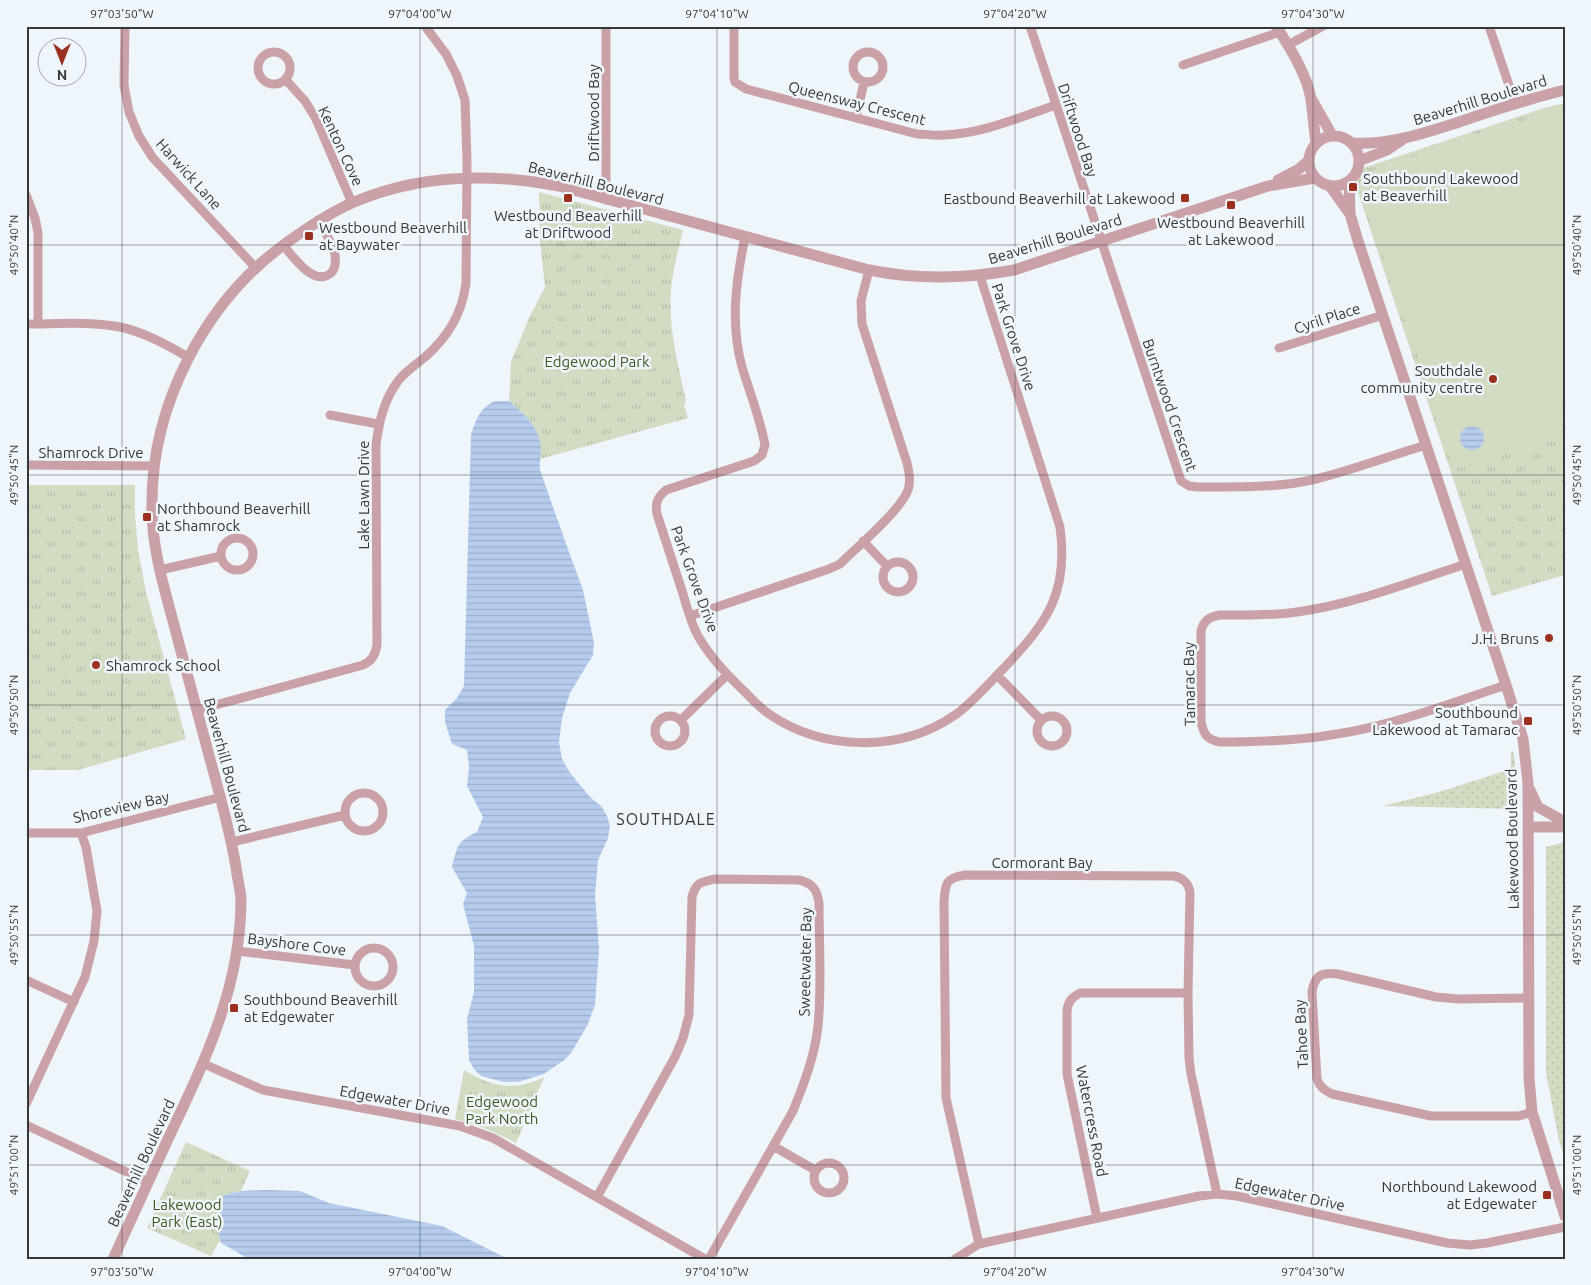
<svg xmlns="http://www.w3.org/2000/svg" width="1591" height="1285" font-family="Ubuntu,sans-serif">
<defs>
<pattern id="grass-dots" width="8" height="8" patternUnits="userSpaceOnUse" patternTransform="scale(1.25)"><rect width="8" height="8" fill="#d2dcc3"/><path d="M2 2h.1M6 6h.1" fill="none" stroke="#b5bea8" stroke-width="1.8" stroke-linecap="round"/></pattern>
<pattern id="park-tufts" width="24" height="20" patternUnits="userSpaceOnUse" patternTransform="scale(1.25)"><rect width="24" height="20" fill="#d2dcc3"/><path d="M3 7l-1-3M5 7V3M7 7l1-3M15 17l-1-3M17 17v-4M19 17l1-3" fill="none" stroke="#b5bea8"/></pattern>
<pattern id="water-rules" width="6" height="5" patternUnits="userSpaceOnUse" patternTransform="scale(1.25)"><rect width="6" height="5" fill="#b5ccec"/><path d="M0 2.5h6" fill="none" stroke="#9cb0cb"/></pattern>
</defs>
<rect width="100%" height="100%" fill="#eef5fb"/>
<path fill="url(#grass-dots)" d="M1511,751l2,1 2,8v49l-132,-3 56,-14 72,-23z
M1565,842v316l-6,-17 -13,-68v-226z"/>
<path fill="url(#park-tufts)" d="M1565,103v472l-73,21 -137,-413 8,-15 181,-60z
M539,192l144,38c-5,20 -10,40 -12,60 -3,37 7,75 15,111l-2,4 4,13 -148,41c3,-28 -11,-41 -31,-58l2,-39 18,-44 16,-31 -5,-47z
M26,485h109v29l3,36 8,42 40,147 -108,31h-52z
M464,1070c28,17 50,22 80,7l-28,66 -29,-14 -32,-10z
M186,1142l64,29 -9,20 -17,4c-8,17 -9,27 -4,45l-9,16 -64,-28z"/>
<path fill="#d2dcc3" d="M1556,110h9v288l-10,4 4,17 -14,20 -90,29 -96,-283 6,-12z"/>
<path fill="url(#water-rules)" d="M495,401h14c15,13 32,27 32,49 0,7 -2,13 -1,20l25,71 18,49 11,53 -1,12 -23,38 -8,25 -3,24 3,17 8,14 20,24 12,10 5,9 3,10 -2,12 -10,22 -3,35 4,54 -4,56 -8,21 -16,27 -7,7 -20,14 -26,8h-14l-23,-6 -7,-7 -5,-9 -2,-41 7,-27v-46l-11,-42 4,-11 -15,-26c5,-20 5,-26 25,-35l6,-15 -16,-31 2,-19 -2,-17 -15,-6 -7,-22v-12l12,-12 7,-12 7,-251c5,-16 9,-27 24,-34z
M1460 438a12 12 0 1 1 24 0a12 12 0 1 1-24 0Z
M263,1190l37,1 29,12 113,23 66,33h-259l-28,-16c-6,-20 -6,-29 3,-48l17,-4z"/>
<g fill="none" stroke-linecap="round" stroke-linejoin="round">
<path stroke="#cba1a8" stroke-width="9" d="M125,26l-1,59 5,27 10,24 14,22 102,109
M734,26v52l1,4 11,7 171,45c9,0 18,2 27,1 38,-1 76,-18 112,-30
M1030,26l151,455 8,5 9,1c40,0 80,1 118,-8 37,-9 73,-23 110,-34
M1489,26l26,77
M1288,45l35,-19
M853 67a15 15 0 1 1 30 0a15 15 0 1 1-30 0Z
M258 68a16 16 0 1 1 32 0a16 16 0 1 1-32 0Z
M1183,65l97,-33
M285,79l20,22 11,18 36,84
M856,118l8,-36
M26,195l9,23 3,15v91
M606,200v-174
M745,237c-9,43 -15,86 -3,130 8,26 18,51 23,78l-3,10 -8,6 -88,29c-9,8 -11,13 -9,24 9,27 17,53 26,80 4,14 8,29 15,42 12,21 29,39 46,55 8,8 16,17 25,23 54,37 131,39 186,1 15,-10 35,-33 49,-47 43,-46 65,-74 56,-141l-80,-251
M283,245c10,11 31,43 48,28 5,-5 5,-11 4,-18 -2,-12 -11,-24 -17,-35
M26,324c31,0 64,-3 94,3 24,5 47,18 68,30
M1279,348l104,-33
M330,415l48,9
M26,465l129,1
M221 554a16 16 0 1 1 32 0a16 16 0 1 1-32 0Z
M863,541l24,25
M883 577a15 15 0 1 1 30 0a15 15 0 1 1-30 0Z
M1466,564c-56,18 -111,40 -169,48 -25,4 -52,3 -77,3 -11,2 -16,5 -19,16v91c3,13 6,17 18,20 40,0 79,-1 118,-8 58,-9 114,-31 169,-49
M160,570l61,-14
M690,616l139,-47 11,-5c17,-17 60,-53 68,-74 3,-9 1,-18 -1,-27l-45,-139 -1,-23 8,-31
M997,675l44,45
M197,710l166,-45c9,-4 12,-10 14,-20l-1,-200c3,-24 8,-45 22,-64 7,-9 17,-16 26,-23 24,-21 38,-44 42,-75l1,-122 -2,-61 -8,-24 -11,-22 -21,-28
M1037 731a15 15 0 1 1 30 0a15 15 0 1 1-30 0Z
M655 731a15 15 0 1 1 30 0a15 15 0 1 1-30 0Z
M681,720l46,-45
M345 812a19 19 0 1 1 38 0a19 19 0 1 1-38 0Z
M26,833h55l140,-36
M232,842l113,-27
M355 967a19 19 0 1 1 38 0a19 19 0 1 1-38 0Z
M237,951l118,14
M26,980l48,22
M1528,998l-69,1 -23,-2 -98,-23c-17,-2 -23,1 -26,18l5,87c3,8 7,11 15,15l99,22h88l13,-4
M204,1064l59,26 197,36 33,12 212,121
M26,1104l59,-127 9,-36 3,-30 -11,-64 -5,-14
M26,1125l122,57
M773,1146l42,24
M814 1178a15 15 0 1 1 30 0a15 15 0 1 1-30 0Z
M597,1197l78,-140 8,-19 6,-23 3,-118c4,-15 9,-15 23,-18l84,1c13,3 18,9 20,23 0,41 3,83 -1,123 -3,29 -14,58 -25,85l-84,148
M1097,1218l-30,-144v-63c1,-9 4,-13 13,-18h108
M979,1244l-33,-146 -2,-196c1,-19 2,-24 21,-27l209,1c9,2 14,6 16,16l-2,101 1,65 2,16 26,120
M955,1259l24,-15 220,-48 18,-2 20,2 210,47 23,2 17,-2 78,-16"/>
<path stroke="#cba1a8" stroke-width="11" d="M1276,26c13,20 32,50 35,74 2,14 3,28 5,43
M1312,100l20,35
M1309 161a25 25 0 1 1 50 0a25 25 0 1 1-50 0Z
M1352,143c39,2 76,-11 113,-23 33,-11 66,-22 100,-30
M1359,161l28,-11 15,-10
M1278,180l21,-11 9,-8
M1349,181l1,33 8,27 148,444 17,54 5,44 1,295 3,34 33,104
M1330,186l20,28
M1530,790l8,17 27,15
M1528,827h37
M113,1259c18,-40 37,-80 55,-120 37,-78 72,-150 73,-237 0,-12 -4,-24 -5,-35 -6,-36 -16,-72 -26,-108 -12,-45 -24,-90 -36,-134 -10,-38 -22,-77 -22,-116 -2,-103 53,-209 137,-268 21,-15 42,-29 65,-39 66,-28 137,-29 205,-16l310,84c49,10 95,9 145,0l254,-84 47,-8"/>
</g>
<path fill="none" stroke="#35383a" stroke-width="1" stroke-opacity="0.45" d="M122,26v1233M420,26v1233M717,26v1233M1015,26v1233M1313,26v1233M26,245h1539M26,475h1539M26,705h1539M26,935h1539M26,1165h1539"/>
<g fill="#9a301d" stroke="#eef5fb" stroke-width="2">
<rect x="1348" y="182" width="10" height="10" rx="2.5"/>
<rect x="563" y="193" width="10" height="10" rx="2.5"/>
<rect x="1180" y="193" width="10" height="10" rx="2.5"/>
<rect x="1226" y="200" width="10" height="10" rx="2.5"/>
<rect x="304" y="231" width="10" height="10" rx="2.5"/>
<circle cx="1493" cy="379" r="5"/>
<rect x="142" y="512" width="10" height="10" rx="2.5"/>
<circle cx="1549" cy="638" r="5"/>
<circle cx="96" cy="665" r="5"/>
<rect x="1523" y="716" width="10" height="10" rx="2.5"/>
<rect x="229" y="1003" width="10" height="10" rx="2.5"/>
<rect x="1542" y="1190" width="10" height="10" rx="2.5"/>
</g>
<g text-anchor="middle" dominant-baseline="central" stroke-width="5" stroke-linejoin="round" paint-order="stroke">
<g font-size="15" fill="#35383a" stroke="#eef5fb">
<text transform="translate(1480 100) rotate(-17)">Beaverhill Boulevard</text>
<text transform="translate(857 103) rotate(14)">Queensway Crescent</text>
<text transform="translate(593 113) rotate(-90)">Driftwood Bay</text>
<text transform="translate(1078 130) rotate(72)">Driftwood Bay</text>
<text transform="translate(341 146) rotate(65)">Kenton Cove</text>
<text transform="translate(189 174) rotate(48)">Harwick Lane</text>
<text transform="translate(596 183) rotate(14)">Beaverhill Boulevard</text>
<text transform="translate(1055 239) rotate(-17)">Beaverhill Boulevard</text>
<text transform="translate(1327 318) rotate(-18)">Cyril Place</text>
<text transform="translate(1014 337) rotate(72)">Park Grove Drive</text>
<text transform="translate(1170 405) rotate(71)">Burntwood Crescent</text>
<text x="91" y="452">Shamrock Drive</text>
<text transform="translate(363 495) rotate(-90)">Lake Lawn Drive</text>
<text transform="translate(695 579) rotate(70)">Park Grove Drive</text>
<text transform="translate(1189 684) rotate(-91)">Tamarac Bay</text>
<text transform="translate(227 765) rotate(75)">Beaverhill Boulevard</text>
<text transform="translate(121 807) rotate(-13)">Shoreview Bay</text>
<text transform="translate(1512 839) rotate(-91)">Lakewood Boulevard</text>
<text x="1042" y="862">Cormorant Bay</text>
<text transform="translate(297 944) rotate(7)">Bayshore Cove</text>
<text transform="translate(805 962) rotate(-89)">Sweetwater Bay</text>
<text transform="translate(1301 1034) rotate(-93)">Tahoe Bay</text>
<text transform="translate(395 1100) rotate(10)">Edgewater Drive</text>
<text transform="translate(1092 1121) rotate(79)">Watercress Road</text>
<text transform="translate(141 1163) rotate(-65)">Beaverhill Boulevard</text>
<text transform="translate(1290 1194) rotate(12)">Edgewater Drive</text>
</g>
<g font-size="15" fill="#35383a" stroke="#eef5fb" text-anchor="start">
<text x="1363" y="178">Southbound Lakewood<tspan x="1363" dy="17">at Beaverhill</tspan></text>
<text x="1175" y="198" text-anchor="end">Eastbound Beaverhill at Lakewood</text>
<text x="568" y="215" text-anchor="middle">Westbound Beaverhill<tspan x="568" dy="17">at Driftwood</tspan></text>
<text x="1231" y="222" text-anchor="middle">Westbound Beaverhill<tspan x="1231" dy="17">at Lakewood</tspan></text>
<text x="319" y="227">Westbound Beaverhill<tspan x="319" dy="17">at Baywater</tspan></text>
<text x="1483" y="370" text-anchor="end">Southdale<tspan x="1483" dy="17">community centre</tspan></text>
<text x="157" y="508">Northbound Beaverhill<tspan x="157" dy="17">at Shamrock</tspan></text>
<text x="1539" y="638" text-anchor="end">J.H. Bruns</text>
<text x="106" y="665">Shamrock School</text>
<text x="1518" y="712" text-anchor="end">Southbound<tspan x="1518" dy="17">Lakewood at Tamarac</tspan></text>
<text x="244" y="999">Southbound Beaverhill<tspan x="244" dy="17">at Edgewater</tspan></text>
<text x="1537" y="1186" text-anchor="end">Northbound Lakewood<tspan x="1537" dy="17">at Edgewater</tspan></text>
</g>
<g font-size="15" fill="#455722" stroke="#eef5fb">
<text x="597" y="361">Edgewood Park</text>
<text x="502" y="1101">Edgewood<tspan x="502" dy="17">Park North</tspan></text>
<text x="187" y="1204">Lakewood<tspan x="187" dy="17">Park (East)</tspan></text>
</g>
<g font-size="16" letter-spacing="1" fill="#35383a" stroke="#eef5fb">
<text x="666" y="819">SOUTHDALE</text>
</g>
</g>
<rect width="1591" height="1285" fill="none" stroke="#eef5fb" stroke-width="55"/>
<g transform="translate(62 62) rotate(180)"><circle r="24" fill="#eef5fb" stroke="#a4a9ae"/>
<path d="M0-4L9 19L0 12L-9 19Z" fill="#9a301d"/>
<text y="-8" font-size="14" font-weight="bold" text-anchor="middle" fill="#35383a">N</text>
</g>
<rect x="28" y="28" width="1536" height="1230" fill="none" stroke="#35383a" stroke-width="2"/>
<g font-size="12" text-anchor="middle" fill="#35383a">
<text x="122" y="18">97°03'50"W</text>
<text x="420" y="18">97°04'00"W</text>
<text x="717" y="18">97°04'10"W</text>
<text x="1015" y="18">97°04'20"W</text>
<text x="1313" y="18">97°04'30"W</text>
<text transform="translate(1577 245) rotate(-90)" y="4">49°50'40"N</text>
<text transform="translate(14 245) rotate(-90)" y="4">49°50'40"N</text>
<text transform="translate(1577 475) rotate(-90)" y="4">49°50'45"N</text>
<text transform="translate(14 475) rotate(-90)" y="4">49°50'45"N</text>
<text transform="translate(1577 705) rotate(-90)" y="4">49°50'50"N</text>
<text transform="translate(14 705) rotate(-90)" y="4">49°50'50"N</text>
<text transform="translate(1577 935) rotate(-90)" y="4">49°50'55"N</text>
<text transform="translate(14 935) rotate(-90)" y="4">49°50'55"N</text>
<text transform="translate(1577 1165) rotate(-90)" y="4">49°51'00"N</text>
<text transform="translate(14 1165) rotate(-90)" y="4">49°51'00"N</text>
<text x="122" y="1276">97°03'50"W</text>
<text x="420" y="1276">97°04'00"W</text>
<text x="717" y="1276">97°04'10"W</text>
<text x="1015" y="1276">97°04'20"W</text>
<text x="1313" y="1276">97°04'30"W</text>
</g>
</svg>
